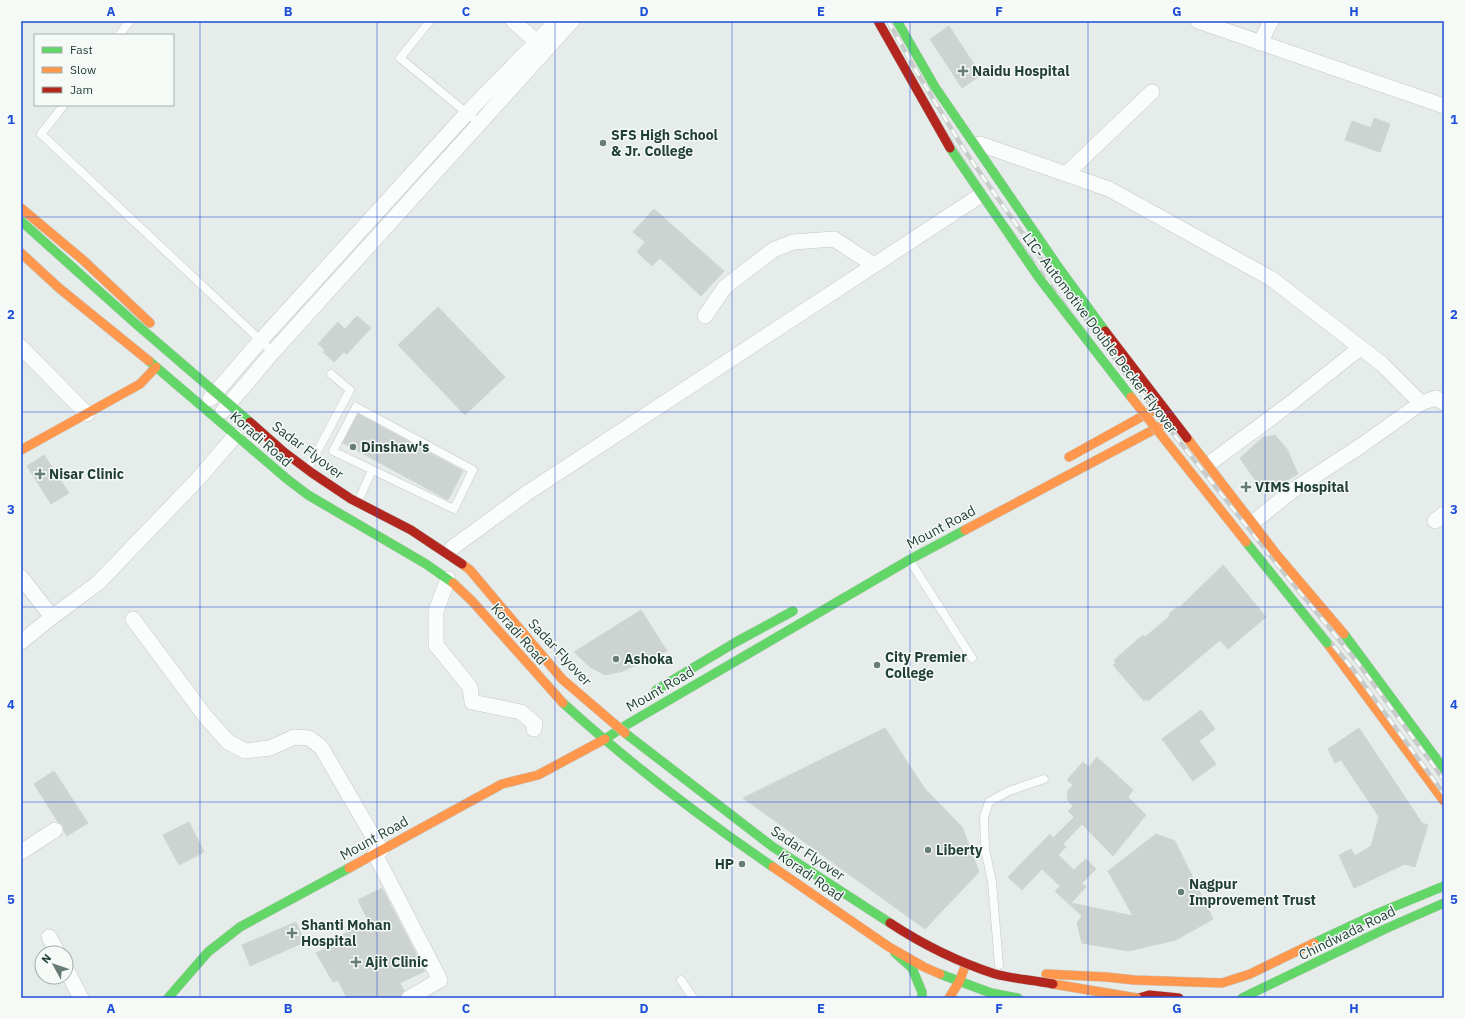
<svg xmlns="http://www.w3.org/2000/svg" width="1465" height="1019" font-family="'IBM Plex Sans',sans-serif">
<rect width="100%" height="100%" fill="#e6ece9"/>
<path fill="#cdd3d0" stroke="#cfd5d2" d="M949,26l32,49 -19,13 -32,-49z
M1374,118l16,6 -10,28 -35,-12 7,-19 19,7z
M654,209l70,62 -23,25 -41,-38 -8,8 -15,-14 8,-10 -12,-10z
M438,307l67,70 -40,38 -67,-70z
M357,316l14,12 -24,26 -3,-2 -10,10 -11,-10 2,-2 -7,-6 20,-22 7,7z
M358,414l105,57 -15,29 -105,-57z
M1275,435l12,14 11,25 -34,19 -24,-35 22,-20z
M44,455l25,38 -18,11 -24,-38z
M1223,565l43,52 -38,32 -8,-9 -72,61 -2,-2 -2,2 -31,-36 3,-2 -2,-3 29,-25 2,2 25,-21 -1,-2 9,-8 1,2z
M641,610l26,41 -44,20 -18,4 -15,-8 -16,-15z
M1201,710l14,19 -16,12 17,23 -23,17 -31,-42z
M885,728l40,61 37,38 17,45 -54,57 -182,-131z
M1359,728l63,95 6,2 -13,42 -10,-3 -51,24 -15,-33 12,-6 4,7 16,-10 8,-29 -38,-57 -6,3 -7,-14z
M1097,757l36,33 -5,7 18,18 -33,41 -31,-32 -19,20 3,3 -8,8 16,15 12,-11 10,10 -14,14 4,4 -15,16 62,13 -25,-45 48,-37 19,7 38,78 -37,21 -48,11 -46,-8 -5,-20 5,-7 -27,-25 5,-5 -18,-17 -20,21 -14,-13 42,-43 3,4 21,-21 -6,-6 5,-5 -5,-5 -1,-9 6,-7 -6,-5 16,-18 6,5z
M54,771l34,52 -21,13 -3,-5 -1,-6 -5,-3 -24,-38z
M189,822l15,30 -25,13 -16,-30z
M382,888l43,83 -25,12 4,8 -4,6 -2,1h-51l-9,-18 -5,2 -17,-29 17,-9 -1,-4 37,-18 -11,-22z
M296,922l9,20 -55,24 -8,-21z"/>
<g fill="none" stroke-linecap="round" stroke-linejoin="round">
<g stroke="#c3c9c6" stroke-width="9">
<path id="lane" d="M430,21l-30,37 79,65
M119,35l11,-14
M64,105l-23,29 232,218
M356,407l117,63 -19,39 -121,-58z
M311,463l39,-73 -19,-16
M361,495l11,-25
M910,561l62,97
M999,965l-7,-83 -7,-33 -1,-32 5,-15 20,-11 35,-12
M681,980l12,18"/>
</g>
<g stroke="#c3c9c6" stroke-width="16">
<path id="street" d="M513,21l32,28
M1198,21l246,85
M1260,43l11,-22
M980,144l129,45 163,90 110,85 39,39
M1066,174l86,-82
M705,316l20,-29 48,-37 20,-8 41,-3 40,26
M21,347l66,67
M210,399l51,-59 206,-227 90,-92
M223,411l50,-59 299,-331
M1214,460l77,-57 69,-55
M1256,520l36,-29 70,-46 59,-42 15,-5 8,5
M1435,521l9,-7
M452,548l75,-55 451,-296
M21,577l31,40 46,-34 100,-104 37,-43
M448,579l-12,32v34l34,42 2,15 49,10 14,12 -1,5
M133,619l72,97 23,26 17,9 25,-3 24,-11 15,1 12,9 60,103
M21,642l31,-25
M21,852l34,-22
M375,854l65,126 -31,18
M49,937l9,16
M66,969l15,29"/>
</g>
<g stroke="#c2c9c6" stroke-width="10">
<path id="fast" d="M149,361l138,118 21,16 118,69 27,19
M1344,634l100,135
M656,690l80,-48 57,-31
M563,703c66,60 137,114 210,164
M605,739l23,-15 281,-164 56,-30
M1314,943l62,-29 68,-28
M895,953l17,15 10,24v6
M940,974l51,19 27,5
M168,998l40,-46 32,-25 109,-59
M1242,998l143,-69 59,-26"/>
</g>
<g stroke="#c2c9c6" stroke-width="10">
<path id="slow" d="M21,208l62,52 67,63
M21,253l38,35 90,73
M21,450l119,-66 16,-17
M1069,457l92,-51
M965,530l207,-110
M453,583l19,18 91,102
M1327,643l117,158
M773,867l116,80 35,20 16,7
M349,868l153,-84 36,-9 67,-36
M1046,974l60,3 28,3 88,3 28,-9 64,-31
M949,998l10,-16 7,-18"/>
</g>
<g stroke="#c2c9c6" stroke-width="10">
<path id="jam" d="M1139,998l10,-3 30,3"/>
</g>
<use href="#lane" stroke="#fbfcfc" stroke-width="8"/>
<use href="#street" stroke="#fbfcfc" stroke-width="15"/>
<use href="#fast" stroke="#63d668" stroke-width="9"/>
<use href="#slow" stroke="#ff974d" stroke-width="9"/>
<use href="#jam" stroke="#b3261e" stroke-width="9"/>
<g stroke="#c8ccca" stroke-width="4.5">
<path id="rail" d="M879,21l32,57 48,77 42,63 117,160 157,197 77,93 92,126
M888,21l30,53 47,77 43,62 117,160 156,196 77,94 86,117"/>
</g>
<use href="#rail" stroke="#f5faf7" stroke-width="3" stroke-dasharray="9" stroke-linecap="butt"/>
<g stroke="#c2cac8" stroke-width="10" stroke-linecap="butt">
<path id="fast-bridge" d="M897,21l38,66 124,181 46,63
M950,148l89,130 92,119
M21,221l115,103 114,98
M1246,542l81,101
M625,733l148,114 117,76"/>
</g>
<g stroke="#c2cac8" stroke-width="10" stroke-linecap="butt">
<path id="slow-bridge" d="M1131,397l115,145
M1187,438l90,117 67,79
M462,564l8,6 92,109 63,54
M1053,984l84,14"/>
</g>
<g stroke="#c2cac8" stroke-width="10" stroke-linecap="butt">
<path id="jam-bridge" d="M878,21l72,127
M1105,331l82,107
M250,422l34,30 28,21 39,26 60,31 51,34
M890,923c32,21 68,39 105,51 18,5 39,6 58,10"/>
</g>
<use href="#fast-bridge" stroke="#63d668" stroke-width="9"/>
<use href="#slow-bridge" stroke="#ff974d" stroke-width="9"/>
<use href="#jam-bridge" stroke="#b3261e" stroke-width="9"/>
</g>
<path fill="none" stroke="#1d4ed8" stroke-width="1" stroke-opacity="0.55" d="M200,21v977M377,21v977M555,21v977M732,21v977M910,21v977M1088,21v977M1265,21v977M21,217h1423M21,412h1423M21,607h1423M21,802h1423"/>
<g fill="#677c76" stroke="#f5faf7" stroke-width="1.5">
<path d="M961 65h4v4h4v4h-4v4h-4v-4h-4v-4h4z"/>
<circle cx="603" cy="143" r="4"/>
<circle cx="353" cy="447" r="4"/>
<path d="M38 468h4v4h4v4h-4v4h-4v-4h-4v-4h4z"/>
<path d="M1244 481h4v4h4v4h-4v4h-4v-4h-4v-4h4z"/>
<circle cx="616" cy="659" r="4"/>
<circle cx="877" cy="665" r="4"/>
<circle cx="928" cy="850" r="4"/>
<circle cx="742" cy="864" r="4"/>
<circle cx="1181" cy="892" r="4"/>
<path d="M290 927h4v4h4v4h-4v4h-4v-4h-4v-4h4z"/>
<path d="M354 956h4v4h4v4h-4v4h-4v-4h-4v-4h4z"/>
</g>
<g text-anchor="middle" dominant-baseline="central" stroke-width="3" stroke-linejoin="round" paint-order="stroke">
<g font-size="14" font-weight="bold" fill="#234038" stroke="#f5faf7" text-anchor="start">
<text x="972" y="71">Naidu Hospital</text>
<text x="611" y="135">SFS High School<tspan x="611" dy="16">&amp; Jr. College</tspan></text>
<text x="361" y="447">Dinshaw's</text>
<text x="49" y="474">Nisar Clinic</text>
<text x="1255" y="487">VIMS Hospital</text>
<text x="885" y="657">City Premier<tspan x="885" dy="16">College</tspan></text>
<text x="624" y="659">Ashoka</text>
<text x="936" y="850">Liberty</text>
<text x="734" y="864" text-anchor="end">HP</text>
<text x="1189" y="884">Nagpur<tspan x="1189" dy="16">Improvement Trust</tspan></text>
<text x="301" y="925">Shanti Mohan<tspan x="301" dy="16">Hospital</tspan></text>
<text x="365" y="962">Ajit Clinic</text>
</g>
<g font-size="14" fill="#234038" stroke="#f5faf7">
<text transform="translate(1100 333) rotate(53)">LIC- Automotive Double Decker Flyover</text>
<text transform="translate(261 439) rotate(41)">Koradi Road</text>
<text transform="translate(308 450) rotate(37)">Sadar Flyover</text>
<text transform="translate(941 527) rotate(-28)">Mount Road</text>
<text transform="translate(519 634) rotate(49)">Koradi Road</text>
<text transform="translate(560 652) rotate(47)">Sadar Flyover</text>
<text transform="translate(660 689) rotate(-30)">Mount Road</text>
<text transform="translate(374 838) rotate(-29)">Mount Road</text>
<text transform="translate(808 853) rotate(34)">Sadar Flyover</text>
<text transform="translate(811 876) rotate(35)">Koradi Road</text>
<text transform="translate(1347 933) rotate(-26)">Chindwada Road</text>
</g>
</g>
<rect width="1465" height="1019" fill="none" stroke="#f5faf7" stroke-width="44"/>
<rect x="34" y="34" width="140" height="72" fill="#f5faf7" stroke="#a1b0ab"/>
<rect x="42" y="47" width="20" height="6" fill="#63d668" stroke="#a1b0ab"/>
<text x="70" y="54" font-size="12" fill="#234038">Fast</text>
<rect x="42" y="67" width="20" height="6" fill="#ff974d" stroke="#a1b0ab"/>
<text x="70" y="74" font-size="12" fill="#234038">Slow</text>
<rect x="42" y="87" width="20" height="6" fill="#b3261e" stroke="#a1b0ab"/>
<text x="70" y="94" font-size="12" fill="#234038">Jam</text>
<g transform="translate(54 965) rotate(310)"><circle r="19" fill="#f5faf7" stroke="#a1b0ab"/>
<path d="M0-3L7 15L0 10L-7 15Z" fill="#677c76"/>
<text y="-6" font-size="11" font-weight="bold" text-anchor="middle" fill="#234038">N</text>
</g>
<rect x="22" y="22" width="1421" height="975" fill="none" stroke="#1d4ed8" stroke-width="1.5"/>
<g font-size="13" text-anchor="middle" font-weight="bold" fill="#1d4ed8">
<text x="111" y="16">A</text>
<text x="288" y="16">B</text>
<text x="466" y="16">C</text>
<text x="644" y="16">D</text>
<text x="821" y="16">E</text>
<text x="999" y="16">F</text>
<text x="1177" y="16">G</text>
<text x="1354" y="16">H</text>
<text x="11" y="124">1</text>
<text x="1454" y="124">1</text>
<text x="11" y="319">2</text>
<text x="1454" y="319">2</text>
<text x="11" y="514">3</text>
<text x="1454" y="514">3</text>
<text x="11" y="709">4</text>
<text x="1454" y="709">4</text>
<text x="11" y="904">5</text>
<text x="1454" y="904">5</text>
<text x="111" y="1013">A</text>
<text x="288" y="1013">B</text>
<text x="466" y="1013">C</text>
<text x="644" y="1013">D</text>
<text x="821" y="1013">E</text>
<text x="999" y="1013">F</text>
<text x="1177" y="1013">G</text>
<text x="1354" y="1013">H</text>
</g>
</svg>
